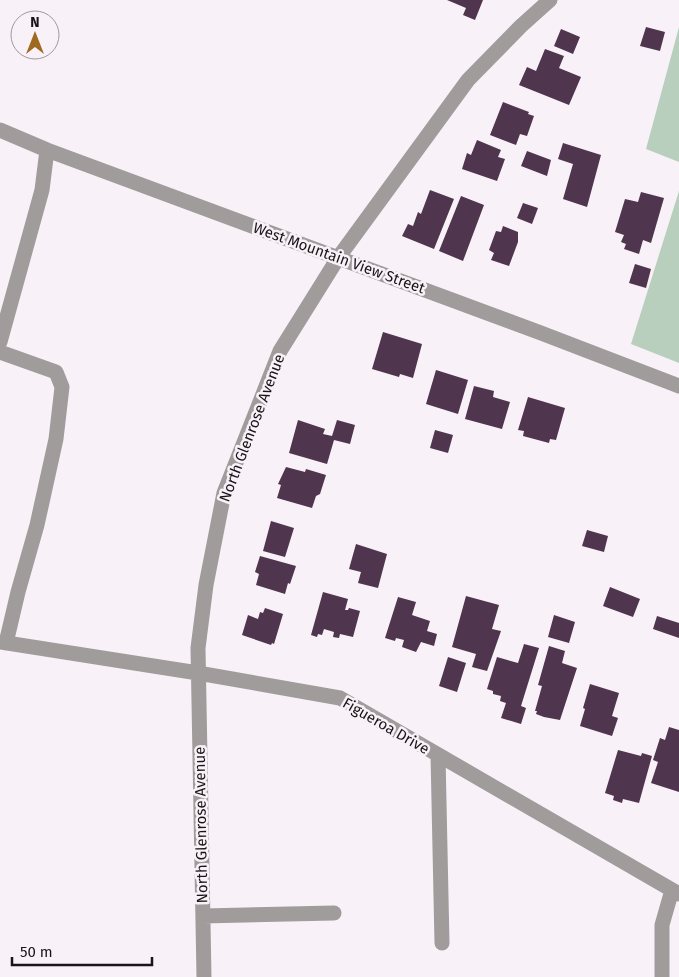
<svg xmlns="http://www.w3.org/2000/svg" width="679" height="977" font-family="'Fira Sans',sans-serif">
<rect width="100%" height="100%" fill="#f9f1f8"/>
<path fill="#b9cfbd" d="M679,27v135l-33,-13z
M679,191v172l-48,-19z"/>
<path fill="#4f354d" d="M447,0h36l-8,20 -12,-5 3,-7z
M646,27l19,5 -5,19 -20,-5z
M561,29l19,8 -7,17 -19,-8z
M545,49l19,7 -5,12 22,9 -12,28 -50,-20 8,-18 9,4z
M503,102l26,10 -1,2 6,2 -7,20 -7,-2 -4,11 -26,-10z
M477,140l24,10 -3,7 7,2 -8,22 -35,-12 5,-16 4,2z
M563,143l38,12 -14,52 -24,-8 10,-35 -15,-5z
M527,151l24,9 -4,16 -26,-10z
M430,190l24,9 -20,50 -32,-13 6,-12 5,2 5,-14 3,2z
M641,192l23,6 -13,45 -8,-3 -4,14 -15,-5 2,-5 -5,-2 3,-7 -9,-3 10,-33 13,3z
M461,196l23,9 -21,56 -24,-10z
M523,203l15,5 -6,16 -15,-6z
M503,226l15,6v10l-9,24 -18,-6 3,-7 -5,-3 7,-19 5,1z
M635,264l16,5 -5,19 -17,-5z
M383,332l39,12 -9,34 -13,-4 -1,3 -27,-8z
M436,370l32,10 -10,34 -32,-10z
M474,386l20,5 -1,6 17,5 -8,27 -37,-10z
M528,397l37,11 -9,32 -6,-1 -1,4 -26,-7 1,-5 -6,-1z
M298,420l27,9 -2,5 9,2 5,-16 18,5 -5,19 -16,-4 -7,24 -38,-11z
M435,430l18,5 -5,18 -18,-5z
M286,467l19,5 1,-3 20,6 -6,19 -4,2 -4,12 -35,-10 4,-13 -3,-1z
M271,521l23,7 -9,29 -22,-6z
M587,530l21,6 -4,16 -22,-6z
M356,544l31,10 -9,34 -20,-5 3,-11 -12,-3z
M260,556l36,10 -6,18 -2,-1 -3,11 -29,-9 3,-11 -4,-2z
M610,587l30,12 -7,18 -30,-11z
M323,592l25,7 -3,11h3l1,-2 11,3 -7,26 -13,-3 -1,4 -6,-1 1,-5 -10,-3 -2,6 -4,-1 -1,3 -6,-2z
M466,596l33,9 -7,24 9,2 -14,40 -15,-4 4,-13 -24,-7z
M398,597l18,5 -4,13 18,6 -3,10 10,3 -3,12 -13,-4 -5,10 -14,-5 2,-7 -8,-2 -1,3 -10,-3z
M265,608l18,6 -9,30 -2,-1 -1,2 -29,-10 6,-20 10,4 2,-7 3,1z
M554,615l21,7 -6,21 -21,-6z
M657,616l22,7v15l-26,-9z
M524,644l15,4 -18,58 5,2 -5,16 -20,-6 5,-15 -6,-2 1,-5 -8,-2v-3l-6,-2 10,-32 21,6z
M549,646l16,5 -3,12 15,5 -17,52 -16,-3 -8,-3 1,-3h-2l7,-25 -4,-1z
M448,657l18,6 -9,29 -18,-6z
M590,684l29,9 -7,23 6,2 -6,18 -32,-10 5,-17 -2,-1z
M669,727l10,3v62l-28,-9 7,-21 -5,-2 7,-22 5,2z
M618,750l23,6 1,-3 10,3 -13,47 -16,-4 -1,4 -9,-3 1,-4 -9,-3z"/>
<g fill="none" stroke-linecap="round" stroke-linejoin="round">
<path stroke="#a19c9c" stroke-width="15" d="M0,130l47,20 494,183 138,53
M0,342l42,-152 5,-40
M0,352l56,20 6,15 -6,52 -19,86 -19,67 -12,51
M0,642l198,31 142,25 339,196
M438,755l4,188
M203,916l131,-3
M204,977l-6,-329 8,-63 18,-92 56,-142 58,-93 130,-178 53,-54 29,-26
M662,977v-52l10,-35"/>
</g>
<g text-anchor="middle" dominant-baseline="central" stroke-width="5" stroke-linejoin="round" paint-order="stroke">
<g font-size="15" fill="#181518" stroke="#f9f1f8">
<text transform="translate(339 258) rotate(20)">West Mountain View Street</text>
<text transform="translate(252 428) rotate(-69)">North Glenrose Avenue</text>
<text transform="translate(386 726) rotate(30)">Figueroa Drive</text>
<text transform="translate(201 825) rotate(-91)">North Glenrose Avenue</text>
</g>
</g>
<g transform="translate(35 35)"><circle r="24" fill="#f9f1f8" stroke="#9f999e"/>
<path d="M0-4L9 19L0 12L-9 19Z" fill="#9e6921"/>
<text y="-8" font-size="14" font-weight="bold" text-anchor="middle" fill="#181518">N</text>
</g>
<path d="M12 957v8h140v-8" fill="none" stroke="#181518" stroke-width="2.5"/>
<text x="20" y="957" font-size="15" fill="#181518" stroke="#f9f1f8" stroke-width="4" paint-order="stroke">50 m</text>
</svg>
